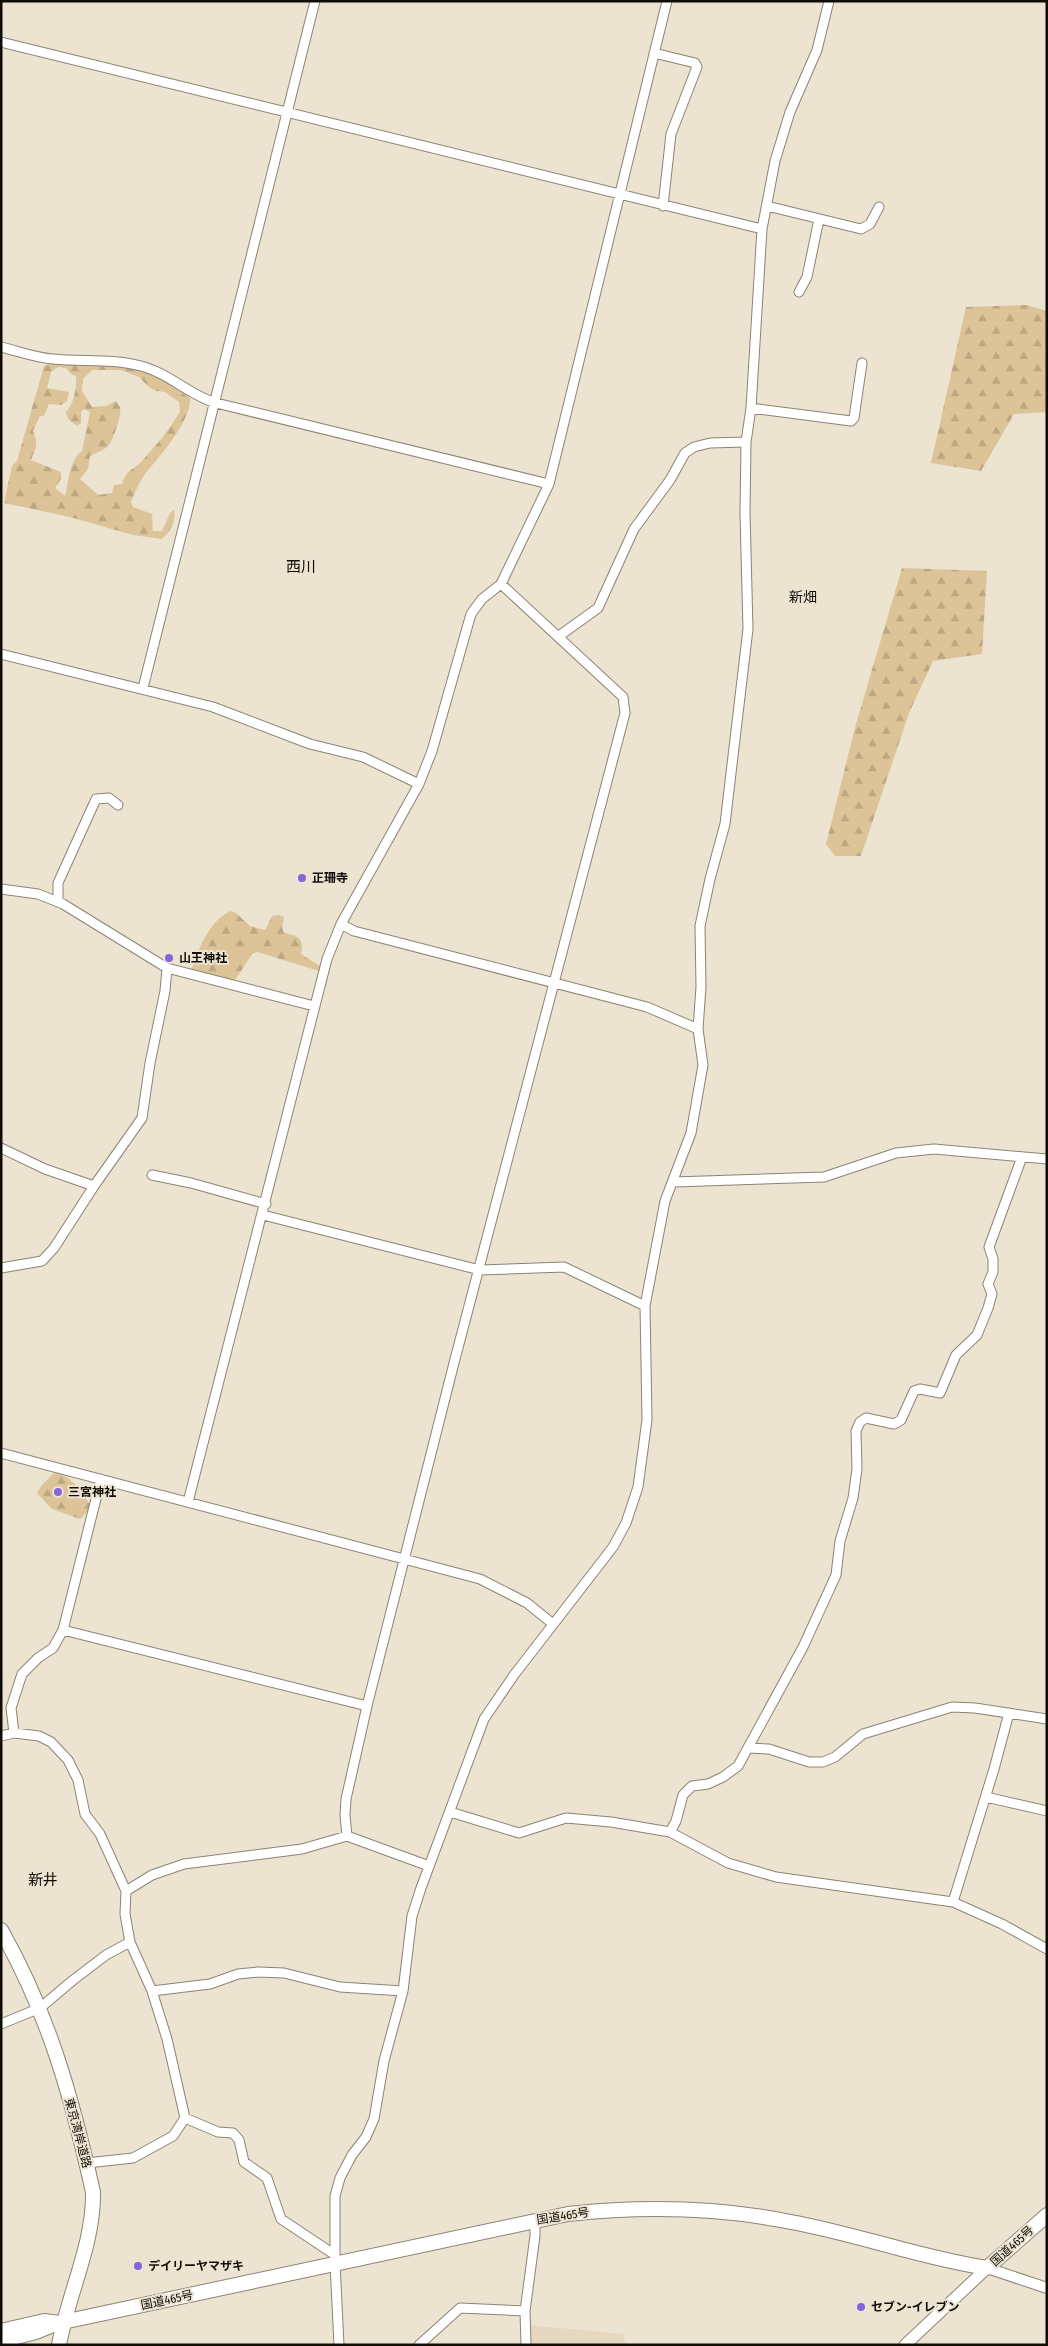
<svg xmlns="http://www.w3.org/2000/svg" width="1048" height="2346" font-family="'Fira Sans Condensed','Noto Sans JP',sans-serif">
<defs>
<pattern id="forest-firs" width="22" height="20" patternUnits="userSpaceOnUse" patternTransform="scale(1.25)"><rect width="22" height="20" fill="#dcc498"/><path d="M5 1l3.5 6h-7zM16 11l3.5 6h-7z" fill="#bca782"/></pattern>
</defs>
<rect width="100%" height="100%" fill="#ece3d1"/>
<path fill="#e5d8bf" d="M527,2325l96,9 3,11h-98z"/>
<path fill="url(#forest-firs)" fill-rule="evenodd" d="M1027,305l20,6v101l-33,2 -33,57 -50,-8 35,-156z
M120,362l40,16 30,20c2,22 -31,59 -45,76 -6,8 -10,19 -14,28l2,5 19,7 1,17h9l8,-18 4,-3c2,12 -3,21 -12,29l-29,-4 -63,-18 -66,-14 8,-37 5,-5 27,-95 6,-2zM58,367l8,1 5,6 5,2c1,11 -2,28 -10,36l2,7 9,7 4,-3v-11l3,-3 6,3 -8,39c-13,9 -13,31 -17,45l-10,-8 6,-9v-7l-30,-12c5,-13 8,-16 2,-29l7,-15h4l5,-12 12,1 6,-4 2,-9 -22,-4 4,-16zM92,370h29l18,7 11,11 6,3 9,1 14,10 1,9c-10,19 -24,34 -38,50 -10,10 -15,8 -20,23l-8,1 -2,8 -14,2 -18,-16 8,-10 2,-13c5,-3 12,-5 17,-9 6,-4 15,-33 13,-40 0,0 -4,-6 -4,-6l-10,5 -14,1 -10,-16 1,-12z
M902,568l85,3 -5,83 -49,7 -24,52 -48,143h-26l-9,-12 30,-120z
M230,911l6,2 14,13 15,4 7,-14 7,-1 5,2 -2,11 2,5c14,2 21,6 17,21l19,12 -1,5 -62,-19 -4,1c-24,34 -19,44 -63,21 8,-23 17,-51 40,-63z
M54,1473c17,1 28,19 36,32l-2,6 -8,8 -28,-10 -15,-16 5,-8z"/>
<g fill="none" stroke-linecap="round" stroke-linejoin="round">
<g stroke="#8c8473" stroke-width="11">
<path id="minor" d="M1,42l761,187
M654,53l41,10 2,4 -26,67 -8,72
M767,206l94,23 9,-5 9,-17
M799,292l8,-15 12,-58
M1,347c17,4 35,11 52,12 30,3 59,-1 88,7 28,7 48,29 75,37l333,81
M751,408l100,13 3,-3 8,-55
M559,636l39,-28 36,-79 36,-49 15,-27 9,-6 16,-4 36,-1
M1,654l212,53 97,37 53,13 56,27
M143,688l172,-687
M1,889l37,5 25,10 104,64 147,38
M58,902v-19l38,-84 13,-1 9,7
M341,924l13,7 293,76 51,22
M1,1148l44,21 49,17
M152,1175l39,8 75,21
M674,1182l150,-5 72,-24 38,-4 113,10
M263,1215l217,55 84,-3 81,39
M1,1268l41,-7 12,-13 40,-62 48,-68 8,-55 15,-72 2,-23
M1,1453l479,126 47,24 26,21
M188,1502l139,-543 14,-35 78,-140 13,-33 39,-137 11,-15 19,-15 48,-100 118,-483
M63,1630l304,76
M14,1733l-3,-25 11,-34 16,-16 15,-10 10,-18 38,-151
M1,1736l13,-3 25,3 12,6 17,18 10,20 7,34 15,20 26,57 -1,23 5,28 22,49 15,48 18,79 33,14 15,1 6,7 5,22 23,16 14,41 54,36
M749,1748l20,1 40,13h14l12,-5 28,-23 89,-27 23,1 72,11
M986,1797l61,14
M450,1812l69,21 47,-15 45,4 59,10 58,31 48,14 177,25 49,22 45,25
M670,1832l6,-11 7,-26 9,-9 16,-2 15,-7 15,-11 65,-119 33,-72 4,-34 13,-43 4,-29 -1,-38 4,-9 6,-4 28,6 7,-4 13,-29 6,-2 20,4 16,-38 21,-20 11,-27 4,-14 -4,-10 5,-12v-13l-4,-12 33,-90
M347,1836l-2,-21 1,-16 21,-93 87,-343 171,-650 -2,-16 -122,-113
M126,1891l26,-16 32,-11 118,-15 45,-13 82,30
M953,1902l41,-133 15,-56
M152,1991l58,-7 28,-10 20,-2 26,1 56,14 63,4
M1,2024l39,-16 32,-27 34,-26 24,-13
M87,2163l46,-5 40,-22 12,-18
M339,2345l-4,-82v-67l5,-18 12,-23 14,-18 8,-18 10,-58 19,-70 9,-75 9,-28 63,-169 30,-44 99,-128 13,-24 12,-36 9,-67 -2,-114 20,-105 26,-68 12,-68 -5,-36 3,-42 -1,-61 10,-47 15,-55 23,-195 -3,-116 1,-71 5,-34 11,-179 13,-68 15,-49 27,-62 12,-49
M419,2345l41,-37 65,3
M526,2345l-1,-34 10,-75v-16"/>
</g>
<g stroke="#8c8473" stroke-width="12">
<path id="tertiary" d="M987,2268l60,20"/>
</g>
<g stroke="#8c8473" stroke-width="13">
<path id="secondary" d="M905,2345l82,-77"/>
</g>
<g stroke="#8c8473" stroke-width="14">
<path id="primary" d="M1,2330l43,-10 16,2
M1,2342l35,-9 27,-11"/>
</g>
<g stroke="#8c8473" stroke-width="16">
<path id="trunk" d="M1,1930c48,85 71,168 92,262 1,52 -25,102 -34,153
M63,2322l505,-108c75,-8 149,-7 223,8 66,12 130,36 196,46l60,-53"/>
</g>
<use href="#minor" stroke="#fff" stroke-width="9"/>
<use href="#tertiary" stroke="#fff" stroke-width="10"/>
<use href="#secondary" stroke="#fff" stroke-width="11"/>
<use href="#primary" stroke="#fff" stroke-width="12"/>
<use href="#trunk" stroke="#fff" stroke-width="14"/>
</g>
<g fill="#8763de" stroke="#ece3d1" stroke-width="2">
<circle cx="302" cy="878" r="5"/>
<circle cx="169" cy="958" r="5"/>
<circle cx="58" cy="1492" r="5"/>
<circle cx="138" cy="2266" r="5"/>
<circle cx="861" cy="2307" r="5"/>
</g>
<g text-anchor="middle" dominant-baseline="central" stroke-width="4" stroke-linejoin="round" paint-order="stroke">
<g font-size="12" font-weight="bold" fill="#100d07" stroke="#ece3d1" text-anchor="start">
<text x="312" y="878">正珊寺</text>
<text x="179" y="958">山王神社</text>
<text x="68" y="1492">三宮神社</text>
<text x="148" y="2266">デイリーヤマザキ</text>
<text x="871" y="2307">セブン-イレブン</text>
</g>
<g font-size="12" fill="#100d07" stroke="#ece3d1">
<text transform="translate(78 2133) rotate(75)">東京湾岸道路</text>
<text transform="translate(563 2216) rotate(-9)">国道465号</text>
<text transform="translate(1012 2246) rotate(-42)">国道465号</text>
<text transform="translate(167 2300) rotate(-12)">国道465号</text>
</g>
<g font-size="14" fill="#100d07" stroke="#ece3d1">
<text x="803" y="597">新畑</text>
</g>
<g font-size="15" fill="#100d07" stroke="#ece3d1">
<text x="301" y="567">西川</text>
<text x="43" y="1880">新井</text>
</g>
</g>
<rect width="1048" height="2346" fill="none" stroke="#100d07" stroke-width="5"/>
</svg>
